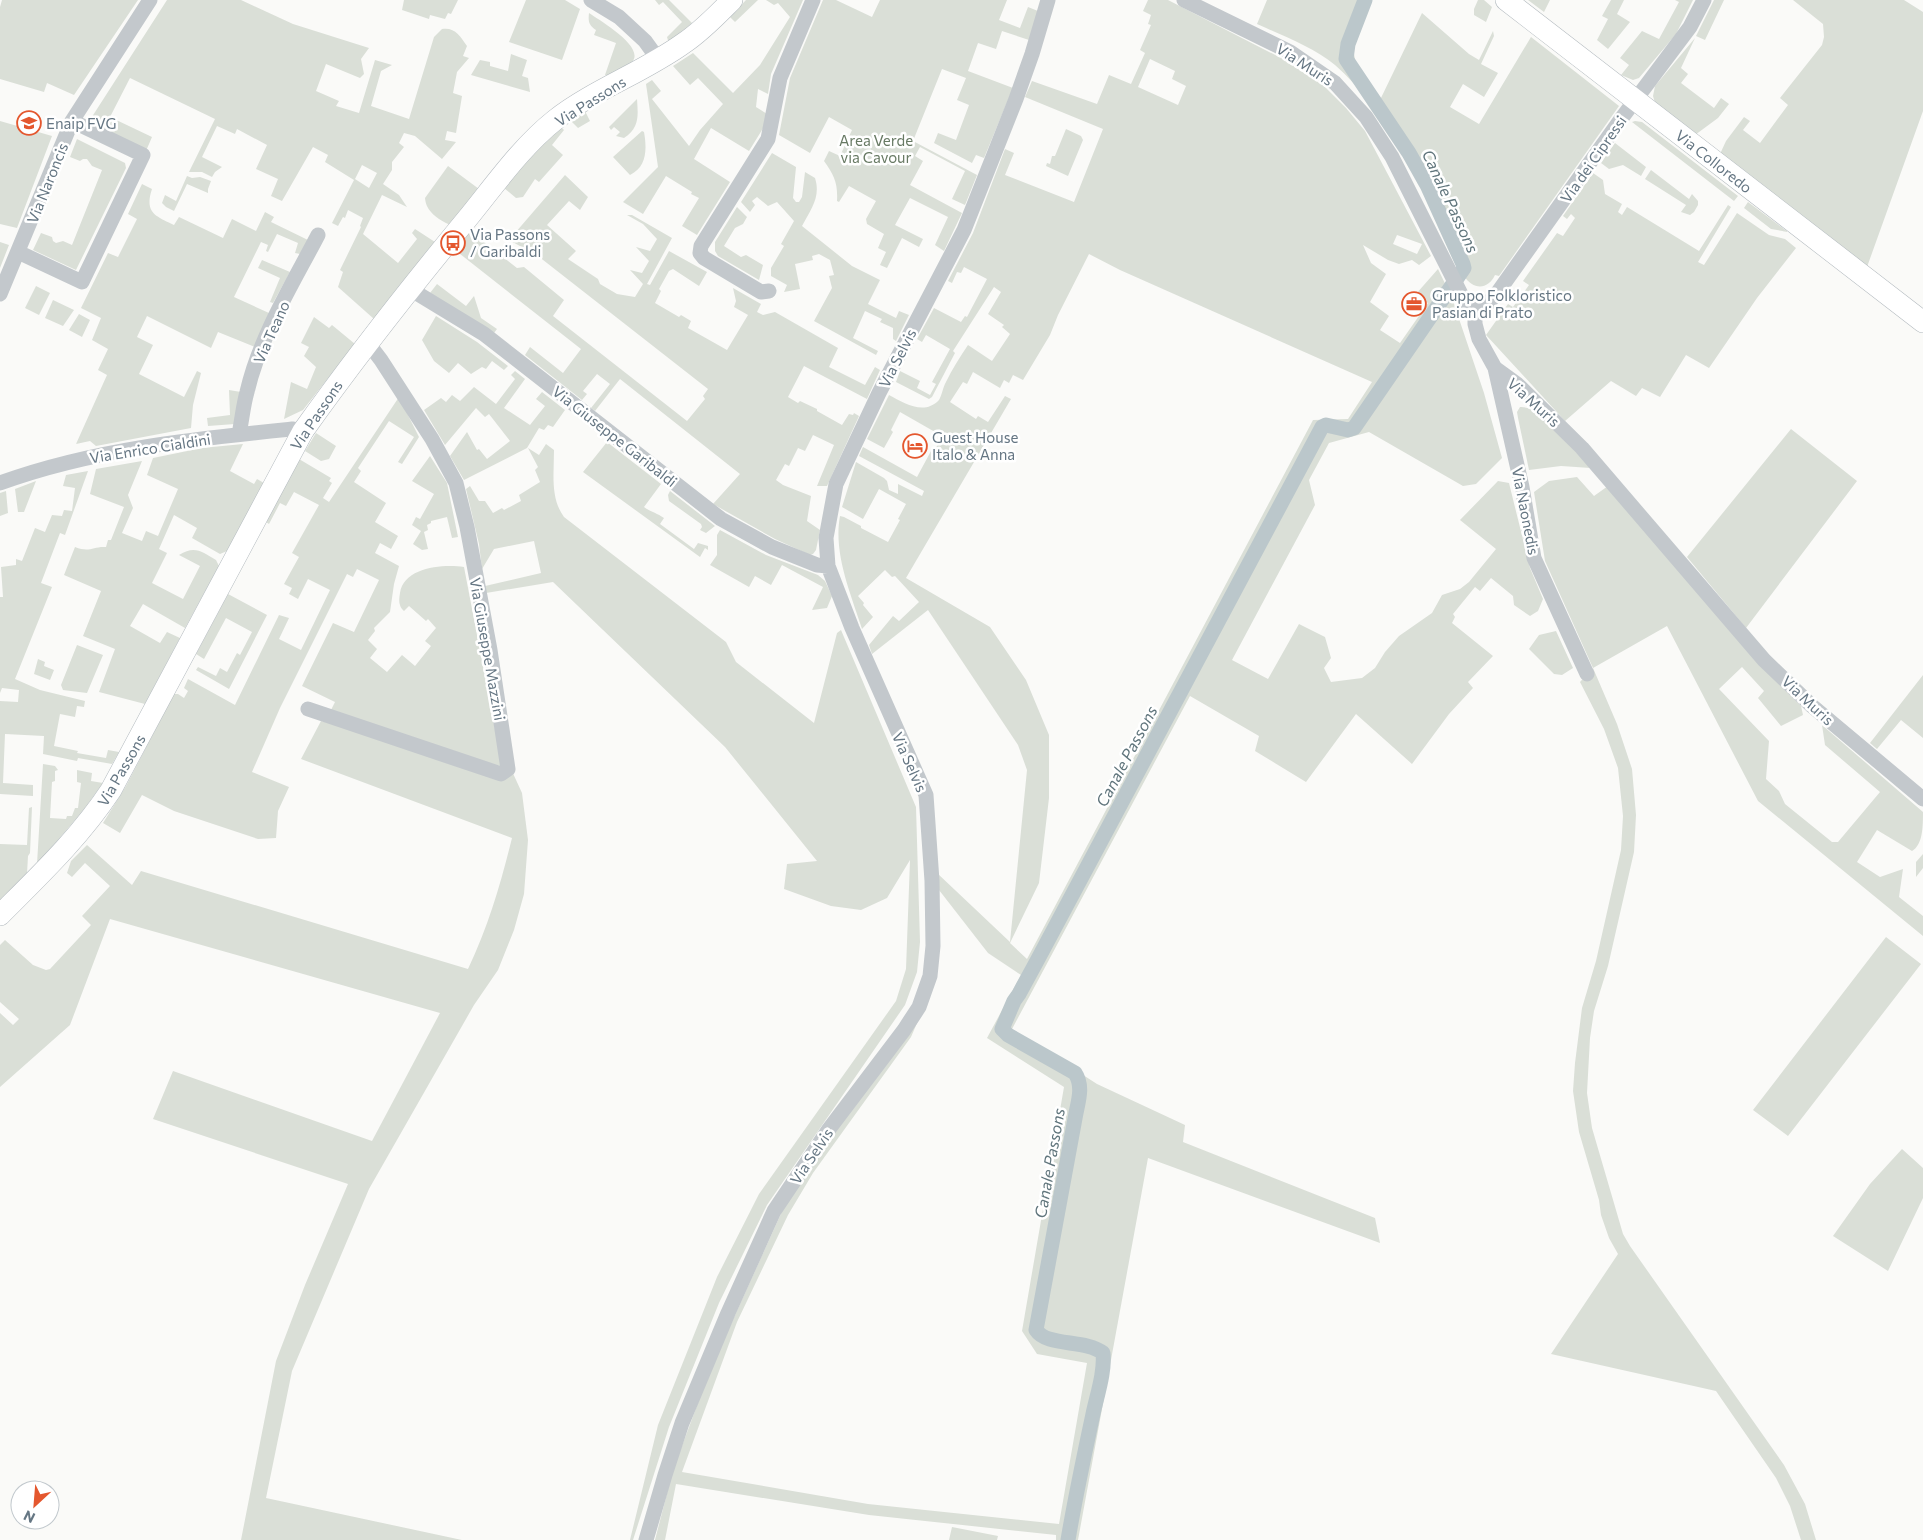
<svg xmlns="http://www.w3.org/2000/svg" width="1923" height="1540" font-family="Commissioner,sans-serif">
<rect width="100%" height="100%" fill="#fafaf8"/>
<path fill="#dadfd7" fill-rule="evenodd" d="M2,0h136l-64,95 -27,-12 -3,9 -44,-13v-72z
M167,0h74l52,24 76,24 -8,11 3,15 -4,4 -34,-14 -10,27 23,10 -3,5 23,7 16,-53 17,5 -11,6 -10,35 38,13 25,-82 8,-8c13,-2 18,7 25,17l-4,10 6,2 -12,14 -4,21 9,3 -6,37 -9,-2 -2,9 11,2 -14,17 -27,-23 -11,-3 -5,10 5,4 -12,15v8l-9,14 16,11 8,12 -25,-12 -19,39 35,29 19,-24 -5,-6 3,-4 20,13 -61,77 -36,-32 5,-15 -3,-2 21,-43 -1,-1 3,-8 -15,-8 -3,8 -2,-1 -5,9 -6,-3 22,-43 -29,-18 3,-7 -15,-8 -31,54 -11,-5 7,-17 -22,-10 11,-24 -30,-16 -2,5 -18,-8 -15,31 20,10 -7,5 -3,5 -10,-5h-13l26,-53 -85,-41 -20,39 42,20 -6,14 -58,-28zM362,165l15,8 -8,15 -14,-9z
M404,0h54l-7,14 -3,-1 -3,6 -15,-4 -1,4 -27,-9z
M526,0h39l15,9 -18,51 -53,-18z
M655,0h14l23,23 -23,21 -2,-7 15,-15 -19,-20 -4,3z
M746,0h12l-23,22 -5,-5z
M766,0h37l-32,74 -3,20 -10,-5 -2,18 11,7 -2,11 -16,26 -38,-23 -17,31 36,23 -33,53 -15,-9 17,-28 -8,-4 1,-2 -26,-16 -23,38 -20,-12 35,-35 -12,-83 6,-4 9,11 -9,8 37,47 11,-16 23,-26 -25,-26 -8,7 -17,-19 20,-13 40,40 27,-28 30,-48 -12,-14 -4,2z
M823,0h13l36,17 8,-17h127l-8,20 21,8 8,-21 10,4 -9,29 -27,-9 -6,18 -18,-6 -10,28 45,17 -29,70 -8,-3 -4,8 -38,-20 4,-10 18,7 13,-35 -12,-5 9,-22 -24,-9 -29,72 64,34 -12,30 -13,-6 13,-28 -45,-24 -5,9 8,5 -13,24 52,28 -18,38 -9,-6 13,-28 -38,-19 -15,27 28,14 -4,8 -17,-9 -15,30 -7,-3 6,-13 -8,-4 6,-14 -17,-10 -1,-5 10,-18 -27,-15 -10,16 -2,-1c1,-18 -3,-26 -13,-40l5,-10 11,5 12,-26 -23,-13 -19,36 -31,-18 11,-57z
M1148,0h20l113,58 43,28 22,22 19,23 66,125 -12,9 -7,-5 -13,4 -11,-4 -25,-15 8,18 15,11 -16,28 19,14 -9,14 20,13 28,-40 -12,-9 22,-25 14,29 32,95 18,65 -26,26 -13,2 -94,-54 -40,11 -20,37 6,25 -83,155 36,19 31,-55 26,13 6,21 -7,10 7,14 31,-4 13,-10 10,-16 14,-16 33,-23 10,-18 18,-6 9,-7 27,-33 -36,-29 38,-39 11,2 21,85 13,31 -5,12 -8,5 -16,-11 -1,-9 -22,-18 -11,13 -5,-4 -22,27 2,3 -3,6 41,33 -25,26 5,6 -24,26 -37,50 -56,-50 -50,68 -51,-31 4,-15 -69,-40 -178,333 85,55 88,41 -2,17 192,76 5,25 -232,-85 -70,382h-22v-5l-187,-20 -193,-31 -11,56h-10l18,-70 38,-102 73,-161 36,-56 104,-144 -13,30 -98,136 -25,42 -51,107 -55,150 186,32 191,20 28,-161 -50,-9 -15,-23 42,-244 -77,-49 34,-63 -33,-22 -49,-63 -2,-17 73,69 17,-172 -9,-25 -90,-135 -56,44 -3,-9 24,-29 6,5 20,-19 -24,-26 -3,1 -7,-7 -27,26 6,7 -1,2 10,12 -11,12c-11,-35 -29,-75 -22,-113l4,1 17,9v2l27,14 12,-22 -2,-1 8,-15 -27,-15 -16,30 -21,-12 14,-45 28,16 3,3 2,9 9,4v-10l24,12 2,-5 -65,-35 4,-9 54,30 14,-26 3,1 8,-16 -42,-24 -9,18 2,2 -9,16 -17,-9 22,-44c15,8 35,21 50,5 3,-5 4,-13 7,-18 6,-13 14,-25 22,-37l24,16 18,-27 -8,-7 2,-2 -16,-11 13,-22 -7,-5 -41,64 2,2 -23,44 -3,2 -33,-17 4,-11 20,10 -3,7 13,7 6,-11 -4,-2 18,-33 -24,-14 -4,7 -5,-3 17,-31 27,14 4,-6 2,1 20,-38 -23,-12 -3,6 -4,-1 -5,11 -4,-2 25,-48 32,-84 9,4 -9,22 69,27 29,-73 -78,-32 7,-16 65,23 12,-29 22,9 14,-31 -5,-3 11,-25 -3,-1 3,-9 -8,-4zM1150,59l25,12 -3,8 14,7 -8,19 -40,-18zM1397,235l25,9 -5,10 -24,-10zM1089,254l31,16 252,112 -24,37 -35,1 -286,539 -17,-16 29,-60 10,-85v-63l-23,-55 -36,-53 -84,-49 105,-179 -6,-3 -17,26 -10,-6 -2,3 -26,-17 13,-20 4,2 6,-12 27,16 4,-8 5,3 4,-8 10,5 27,-45 8,-20z
M1267,0h103l-17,49 3,15 24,36 42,-87 47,41 10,6 14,-29 1,5 -13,28 17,9 -14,24 -21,-13 -13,23 29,17 52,-87 88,69 -120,170 -4,-1c-7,15 -22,15 -31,1 -32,-65 -74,-164 -129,-211 -22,-18 -52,-29 -78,-41z
M1478,0h6l8,7 -6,15 -12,-7v-6z
M1528,0h22l-6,12z
M1611,0h13l-7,14 13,8 -22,27 -11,-9 11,-21 -6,-3z
M1675,0h18l-17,34 -37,44 -6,2 -12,-5 8,-10 -9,-7 22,-27 17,8 20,-37z
M1714,0h10l-19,40 -9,-4z
M1793,0h111l19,12v99l-56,156 -147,-113 6,-13 18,-24 6,4 -7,9 17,13 28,-38 -8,-7 42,-53 2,-8 -1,-13z
M589,13c10,7 57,34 43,49 -6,6 -17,10 -24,14l-3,-1 11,-32 -22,-8 2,-5c-7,-5 -8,-8 -7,-17z
M1695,38l-14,30 7,6 -7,9 33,25 7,-10 8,6 -11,14 -23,17 -40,-32 -2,-7 2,-10z
M511,54l16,6 -5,16 6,2 2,14 -59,-17 9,-15 10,2v4l18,5z
M637,99c1,16 3,29 -13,39l-8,-2 4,-4 -6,-5 -3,3 -2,-3z
M585,111l5,10 -12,7 -8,-8z
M0,121l52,15 -35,92 -17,-4z
M1635,121l7,1 96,74 -4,5 -102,-79z
M561,127l3,3 -12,15 11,10 -24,27 -4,-3 -12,18 -7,1 -12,-10 40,-46z
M1066,129l15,7 2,4 -15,36 -22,-10 1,-3 3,1 2,-8h3z
M642,131l2,1c3,17 3,35 -14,43l-17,-18z
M77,139l48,24 1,5 -50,102 -43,-20 8,-17 11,4 1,4 3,2 7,-2 9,4 30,-75 -10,-4 -5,-7h-4l-3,2 -10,-4z
M1615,143l31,24 -5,9 -18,-11 -14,4 -8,-6z
M772,153l24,14 -3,31 3,4h3l3,-5 3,-25 10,6c6,19 -4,31 -13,48l50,40 28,14 -12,24 28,14 3,-7 10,4 -13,26 -3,-2v-11l-13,-6 2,-3 -17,-8 -12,27 25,13 -2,4 -62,-34 18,-33 -3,-12 5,-1 -4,-15 -11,-6 -7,2 1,4 -18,4 5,25 -16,3 3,-7 -16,-9v-8l13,-22 -3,-2 13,-23 -17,-19 -9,4 -11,-9 -5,4 3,4 -5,7 -9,-10z
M448,166l31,23 -29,36c-12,-6 -24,-13 -25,-27z
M1651,170l38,29 3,-5 6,7v4l-4,7 -4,3 -9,-3 5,-7 -41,-26z
M1593,173l10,7 2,14 17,10 -4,8 4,3 5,-8 72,44 29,-46 3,2 -33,55 6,3 33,-52 32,22 16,4 11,9 -39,50 -48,70 -23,-13 -26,42 -18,-9 -6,8 -25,-15 -46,40 -79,-86 22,-31 5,3 16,-22 -6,-4 34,-48 6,3 12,-18 -4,-4 -4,5 -4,-3z
M565,175l23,22 -8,13 -11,-9 -22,24 29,26 -8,8 30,20 2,5 17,10 18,3 8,-13 -13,-14 12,3 7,-12 -13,-14 14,4 7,-12 -14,-15 -16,-9h5l40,23 -25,46 3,1 19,-34 38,21 -8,14 -26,-17 -4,2 -10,18 2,2 -6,12 24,14 2,-2 10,6 -3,7 39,22 21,-35 -14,-8 2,-6 -3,-13 28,16 -4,8 6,3 12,-3 63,36 -9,19 36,18 10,-18 5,3 -13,29 -63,-33 -16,31 10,6 2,-2 17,8v2l25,14 7,-11 4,1 1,-2 5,3 -32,70h-10l17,-41 -21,-10 -8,16 -7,-3 -9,18 -4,-2 -9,16 7,5 28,11 -4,25 13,9 -4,20 -3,4 -3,1 -35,-16 -62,-35 27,-30 -120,-95 -25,32 -4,-3 19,-24 -13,-10 -14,17 4,3 -5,6 -57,-45 5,-8 33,26 18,-24 -126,-99 13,-17h4l45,35 7,-1 40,33 -11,16 134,105 18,-22 -2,-3 5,-7 -170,-133 -29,-16z
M187,176l5,2 8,-1 11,4 -3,8v4l-21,-9 -13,27 -8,-4 -4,-4 3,-8 11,6z
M142,184l10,5c-8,24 4,27 22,36l5,-8 44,21 9,-19 24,12 9,-19 9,5 -3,5 37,18 -8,14 -5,-1 3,-10 -21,-9 -9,18 -2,-1 2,-6 -7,-3 -27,55 35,16 -14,34 -37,-15 -7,16 -64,-32 -10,21 16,8 -14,29 45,23 13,-26 4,2 -8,32 -2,23 -95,18 -6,-5 -14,3 31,-69 -9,-5 10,-21 -16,-9 9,-22 -20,-10 27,-55 10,4 19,-38 -9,-5z
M1748,202l40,30 -17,-3 -27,-21z
M737,207l10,10 -4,7 -8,4 -11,18 17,11 5,-2 17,10 -4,15 -41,-24 -3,-5v-9z
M0,242l9,3 -9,23z
M262,260l28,12 -17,31 -3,-1 10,-24 -22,-10z
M437,284l29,22 8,-10 7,22 16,11 -3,4 -64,-40z
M36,286l14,7 -11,22 -14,-7z
M53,300l21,10 -11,16 -18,-8z
M79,314l11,6 -8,17 -13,-7z
M436,316l41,26 31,24 -4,4 -12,-9 -6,8 -4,-2 -11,7 -13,-11 -9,10 -15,-12 -12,-21z
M314,317l15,11 3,-3 23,19 -52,66 -19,9 7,-37 16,7 9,-22 -12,-11 5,-9 -8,-4z
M515,371l10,8 -21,29 26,17 15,-19 -9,-7 6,-7 23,18 -12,17 -5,-2 -4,5 -5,-2 -12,20 -63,32 -14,-24 17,-24 10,18 2,-1 8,10 23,-18 -21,-27 -4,3 -9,-9 -31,37 -21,-35 17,-12 5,4 6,-7 8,6 14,-14 22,17 19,-25 -4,-4z
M229,390l12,2 -6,32 -27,2 -1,-8 23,-3z
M399,397l20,40 -17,27 -4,-2 16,-25 -25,-16 -31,47 3,3 -7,11 32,21 -11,19 23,14 -7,13 -11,-6 -5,10 24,13 -5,18 -4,28 -16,16 1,3 -7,9 9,9 -7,9 17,14 15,-17 13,11 16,-20 -6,-5 11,-13 -8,-9 -2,2 -17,-15 -5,5c-6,-5 -5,-12 -4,-18 4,-26 43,-29 64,-26l38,199 -8,1 -163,-57 4,-8 -33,-16 31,-63 21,9 25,-52 -22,-11 -4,8 -6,-3 -67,134 -28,64 37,15 -11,24 -2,27 -18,1 -84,-28 -32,-16 -22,38 -17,-10 23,-37 48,-92h4l6,4 4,-7 -4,-3 4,-9 47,26 44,-90 10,3 -10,21 22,11 29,-60 -22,-11 -10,20 -9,-5 3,-6 -8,-4 15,-27 -7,-4 27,-48 -25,-13 -8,14 -6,-3 -11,21 -3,-2 33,-63 32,19 -2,3 3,2 -9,15 6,4z
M1520,407c21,-2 58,45 71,61l-30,-2 -32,4 -11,-52 -1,-6z
M1791,429l66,52 -111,147 -59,-71z
M316,433l20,13 -7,13 -8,2 -16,-10z
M607,442l54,42 -17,23c7,5 13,6 20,11l-4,6 34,25 4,-6 10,3v4l-3,-2 -5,9 -117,-85z
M243,444l-13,27 24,13 3,-5 7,4 -37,68 -7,3 -28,-16 5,-10 -23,-13 -15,34 8,4 -15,30 31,16 17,-33 -21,-11c16,-10 23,-3 37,5l3,6 -34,62 -42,-24 -13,22 30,17 7,-11 13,6 -35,66 -46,-12 16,-43 -32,-13 18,-45 -37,-16 11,-28c15,6 18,-1 31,0l2,-7h3l13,-33 -34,-13 6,-25 46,-8 -14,34 5,13 -11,25 20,8 4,-10 12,5 20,-47 -31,-14 6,-17 49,-10z
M546,444l8,6c0,23 -4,48 10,67l162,125 10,20 78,61 23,-90 4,-3 75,177 4,135 -3,30 -12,33 -138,200 -48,98 -50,124 -36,113h-3l28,-115 59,-148 42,-83 137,-193 10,-32 4,-109 -23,38 -26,12 -30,-4 -47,-17 3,-25 30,-3 -92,-114 -172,-165 -67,11 -1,-7 56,-13 -7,-32 -40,8 -12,20 -3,-25 -13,-55 4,-3 9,15h6l8,12 9,-5 2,2 17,-9 -2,-6 21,-13 -5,-12 3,-3 -10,-19 11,7z
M430,456l17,27 11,54 -6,1 -5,-21 -16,4v2l-4,2 1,5 -4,2 4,17 -6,1 -9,-6 8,-13 -9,-6 4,-8 4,2 14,-25 -22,-13z
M88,471l-23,64 -5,-2 -19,50 11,4 -37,92 25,11 45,11 -1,6 -7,-1 -2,11 -15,-3 -6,32 24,5 -1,2 29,5 2,-8 11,2 -7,12 -34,-6 -1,3 -34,-7 1,-18 -39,-2 -2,49 30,2v11l-33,-2v-93l18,1 1,-12 -17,-2 -2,5v-96h3l-2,-30 15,-2v-6l6,2 13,-33 10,4 7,-17 10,1 2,-6 8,1 3,-23 -12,-2 3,-11z
M1577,477l17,19 14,-10 150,176 43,44 2,9 -22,11 -23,-28 6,-7 -22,-24 -23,22 50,52 -3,38 13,12 6,13 47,38h6l42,-50 -55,-47 -3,-20 101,87c0,14 0,33 -11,39l-35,-21 -20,32 23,15 23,-8 -4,28 24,19v20l-165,-135 -91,-175 -74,42 24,56 15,45 4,46 -2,37 -26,114 -14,45 -4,27 -3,55 5,35 31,106 7,12 154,219 21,39 11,36h-15l-11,-34 -14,-28 -60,-87 -165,-37 67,-100 -9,-16 -8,-23 -2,-15 -20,-68 -6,-41 2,-28 7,-55 14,-47 25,-111 2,-34 -5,-48 -14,-39 -24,-47 13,-14 -48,-107 -11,-69 15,-11z
M36,481l-12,31h-6l-3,-23z
M6,491l2,22 -8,3v-23z
M670,491l45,35 -9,7 -6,-3 2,-3 -1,-3 -32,-23 -1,-6z
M720,530l46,25 52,20 7,6 7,15 -5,12 -15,2 11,-23 -41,-22 -11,20 -16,-9 -6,11 -39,-22 7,-10v-20z
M228,594l39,21 -38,74 -33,-19 2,-3 18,9 4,-8 7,4 10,-19 3,2 12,-23 -26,-14 -22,41 -8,-5z
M1556,631l17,37 -11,7 -8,-1 -25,-25 10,-14z
M77,645l26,10 -16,38 -24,-3 -2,-5z
M38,659l7,3 -1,4 10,4 -4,10 -16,-6z
M1923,675v63l-22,-18 -24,29 -7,-6z
M321,721l190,48 11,24 6,47 -4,54 -10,36 -16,40 -24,35 -105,184 -77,182 -26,127 196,42h-221l35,-179 29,-76 43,-101 -195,-65 20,-48 199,70 68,-128 -330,-94 -40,106 -70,62v-74l13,12 6,-6 -19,-17v-57l5,-5 28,25 13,5 4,-1 41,-44 -9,-9 28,-30 -25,-23 -13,14 -5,-4 4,-12 16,-16 45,40 9,-14 327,98c21,-45 32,-83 44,-131l-211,-79z
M43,764l12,2 3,4 -3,1v10l-3,1 -2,36 16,1 1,-3h5l3,-8h3l3,-25 -4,-1v-12l15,3 -1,8 12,2 -21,29 -45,52z
M32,807l-2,46 -2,3 -1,18 -27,27v-57l27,1 2,-37z
M1923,854v14l-7,9v-15z
M1886,937l35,27 -133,172 -35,-26z
M1902,1149l21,19v30l-35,73 -55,-35 37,-52z
M952,1527l46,9 -1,4h-48z"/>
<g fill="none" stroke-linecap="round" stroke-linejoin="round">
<path stroke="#bbc7cb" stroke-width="15" d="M1068,1540c7,-42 16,-84 25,-126 4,-19 12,-42 10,-61 -18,-14 -56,-6 -67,-23l40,-217c3,-14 7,-28 -1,-40l-67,-38 -6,-6 12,-28 5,-7 19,-35 284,-532 4,-2 22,5 6,-2 110,-160 -1,-4 -36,-79 -18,-32 -63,-94 2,-15 17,-44"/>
<g stroke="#b3babf" stroke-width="22">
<path id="secondary" d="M1506,0l417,322
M0,915c40,-40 80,-78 111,-125l192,-359c52,-73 107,-143 164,-212 27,-33 54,-72 88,-99 38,-30 89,-48 129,-77 18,-12 33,-28 48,-43"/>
</g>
<path stroke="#c3c8cc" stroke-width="15" d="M591,0l28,17 26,24 13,18
M1184,0l106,52 45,31 31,34 26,40 71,141 6,8 6,3
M18,252l64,30 61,-127 -71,-34
M410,289l74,45 237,185 51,28 45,18 11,1
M769,291l-8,1 -57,-34 -4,-5 1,-7 67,-107 12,-61 33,-78
M0,294l72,-173 78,-121
M1475,309v15l4,15 16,29 22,16 65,64 182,212 48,46 111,93
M1475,309h8l15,-17 123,-173 69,-92 14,-27
M1495,368l27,119 12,71 53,116
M239,434c3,-14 4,-28 8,-42 13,-56 45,-107 71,-157
M0,483c93,-34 194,-44 292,-54l11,2
M308,709l193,65 7,-5 -18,-119 -23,-123 -11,-44 -24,-44 -51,-79 -13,-17
M646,1540l19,-65 17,-52 46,-110 46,-102 55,-82 75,-99 15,-23 11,-31 3,-30 -1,-65 -6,-86 -74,-167 -24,-62 -2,-28 10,-54 43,-91 85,-163 52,-131 16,-45 16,-54"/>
<use href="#secondary" stroke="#fff" stroke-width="21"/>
</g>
<defs>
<g id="school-ring" transform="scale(1.25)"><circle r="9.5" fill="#fff" stroke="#e4572e" stroke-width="1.5"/><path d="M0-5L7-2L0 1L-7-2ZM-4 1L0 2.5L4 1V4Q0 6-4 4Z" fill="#e4572e"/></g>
<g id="bus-ring" transform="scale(1.25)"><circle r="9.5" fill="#fff" stroke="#e4572e" stroke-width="1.5"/><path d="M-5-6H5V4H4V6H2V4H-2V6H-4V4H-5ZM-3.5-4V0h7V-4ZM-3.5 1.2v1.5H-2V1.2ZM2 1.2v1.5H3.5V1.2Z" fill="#e4572e"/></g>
<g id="office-ring" transform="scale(1.25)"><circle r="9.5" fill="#fff" stroke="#e4572e" stroke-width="1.5"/><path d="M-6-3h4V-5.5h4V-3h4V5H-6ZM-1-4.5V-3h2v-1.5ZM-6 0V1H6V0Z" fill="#e4572e"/></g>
<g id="hotel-ring" transform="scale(1.25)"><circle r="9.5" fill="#fff" stroke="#e4572e" stroke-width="1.5"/><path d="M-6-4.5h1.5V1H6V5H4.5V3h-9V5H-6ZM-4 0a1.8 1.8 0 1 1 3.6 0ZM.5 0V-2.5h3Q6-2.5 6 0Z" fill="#e4572e"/></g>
</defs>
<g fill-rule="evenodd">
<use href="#school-ring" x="29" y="123"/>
<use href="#bus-ring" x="453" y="243"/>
<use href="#office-ring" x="1414" y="304"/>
<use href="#hotel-ring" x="915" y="446"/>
</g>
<g text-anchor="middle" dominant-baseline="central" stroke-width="5" stroke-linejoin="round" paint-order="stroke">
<g font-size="15" fill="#657683" stroke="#fff">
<text transform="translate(1305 64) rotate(33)">Via Muris</text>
<text transform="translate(590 101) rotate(-32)">Via Passons</text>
<text transform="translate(1593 159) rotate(-55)">Via dei Cipressi</text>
<text transform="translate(1714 161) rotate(38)">Via Colloredo</text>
<text transform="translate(47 183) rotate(-68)">Via Naroncis</text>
<text transform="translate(271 332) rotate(-66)">Via Teano</text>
<text transform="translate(897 358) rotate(-63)">Via Selvis</text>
<text transform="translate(1534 402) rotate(42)">Via Muris</text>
<text transform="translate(316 415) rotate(-56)">Via Passons</text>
<text transform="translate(615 436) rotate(38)">Via Giuseppe Garibaldi</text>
<text transform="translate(150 448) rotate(-9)">Via Enrico Cialdini</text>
<text transform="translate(1526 511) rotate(79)">Via Naonedis</text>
<text transform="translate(488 649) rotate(80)">Via Giuseppe Mazzini</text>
<text transform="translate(1808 700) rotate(43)">Via Muris</text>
<text transform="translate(910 762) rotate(66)">Via Selvis</text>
<text transform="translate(121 770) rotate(-60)">Via Passons</text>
<text transform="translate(811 1156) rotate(-56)">Via Selvis</text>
</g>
<g font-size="15" fill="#657683" stroke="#fff" text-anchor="start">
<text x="46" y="123">Enaip FVG</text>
<text x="470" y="234">Via Passons<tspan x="470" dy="17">/ Garibaldi</tspan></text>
<text x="1432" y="295">Gruppo Folkloristico<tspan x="1432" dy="17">Pasian di Prato</tspan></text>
<text x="932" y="437">Guest House<tspan x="932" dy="17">Italo &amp; Anna</tspan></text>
</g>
<g font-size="15" fill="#687a64" stroke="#fff">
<text x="876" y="140">Area Verde<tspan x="876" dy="17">via Cavour</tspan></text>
</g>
<g font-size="16" font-style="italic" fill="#60757c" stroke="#fff">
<text transform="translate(1451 201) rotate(65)">Canale Passons</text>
<text transform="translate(1126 756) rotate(-62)">Canale Passons</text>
<text transform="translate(1049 1163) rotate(-80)">Canale Passons</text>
</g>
</g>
<g transform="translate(35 1505) rotate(206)"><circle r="24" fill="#ffffff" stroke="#c1c8cd"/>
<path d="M0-4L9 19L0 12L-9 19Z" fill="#e4572e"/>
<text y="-8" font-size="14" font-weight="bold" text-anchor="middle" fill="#657683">N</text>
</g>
</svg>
